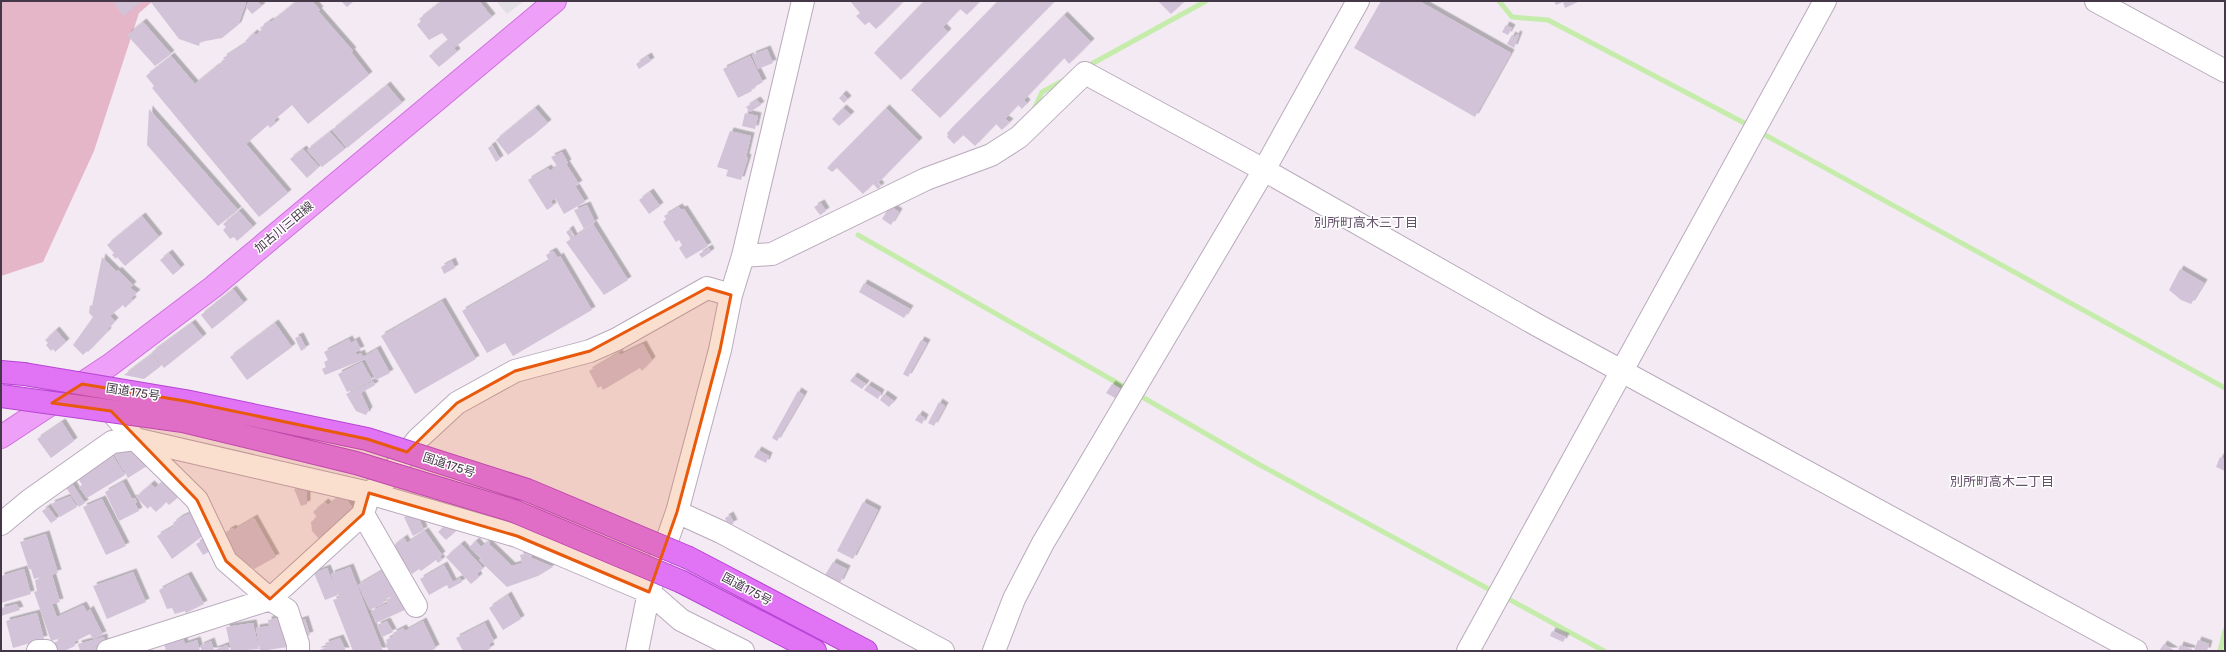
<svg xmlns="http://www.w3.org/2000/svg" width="2226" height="652" font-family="Rubik,'Noto Sans JP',sans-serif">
<defs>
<filter id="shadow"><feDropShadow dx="3.5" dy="-3.5" stdDeviation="0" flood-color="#0004"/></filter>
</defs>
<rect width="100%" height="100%" fill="#f3eaf4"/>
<path fill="#e5b6c8" d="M1,1h152l-14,12 -45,138 -51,111 -42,14z"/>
<path fill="#e2dee3" d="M496,1h28l-17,13z"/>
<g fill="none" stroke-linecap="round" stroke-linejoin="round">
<path stroke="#c6ecab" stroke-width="5" d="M1499,1l13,16 36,3 202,106
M1086,67l120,-66
M1033,111l9,-19 24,-13
M1758,131l467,257
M858,235l270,154
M1137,394l123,71 234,127
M1503,596l101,55
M2220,651l5,-21"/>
</g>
<path fill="#d3c3d8" filter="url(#shadow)" d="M118,1h24l-18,15 -10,-12z
M150,1h95l1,2 -8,22 -16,13 -22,4 -1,4 -20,-7z
M249,1h8l5,5 -10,8 -6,-7z
M297,1h15l8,9 -2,1 35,40 -2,1 18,23 -61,49 -16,-19 -18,15 2,3 -6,5 -2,-3 -22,19 42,49 -29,24 -107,-129 2,-2 -8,-10 25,-20 24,28 22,-18 3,12 -2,-13 7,-5 -2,-2 20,-13 4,-3 -2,-1 9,-8 2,2 6,-5 -2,-2 10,-7 1,1z
M341,1h13l-7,6z
M442,1h37l13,16 -38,31 3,4 -18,15 -10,-11 19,-16 -6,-7 -13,7 -12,-15 4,-4 -2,-2z
M850,1h54l-28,28 -7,-7 -4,3 -9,-9 4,-3z
M924,1h52l2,2 -11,12 -7,-6 -17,18 5,5 -47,48 -27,-27z
M998,1h57l-115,117 -29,-28z
M1158,1h27l-14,13z
M1381,1h38l92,52 -36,64 -121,-69z
M1554,1h26l-15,7 -2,-6 -7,3z
M1064,15l27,27 -22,22 -5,-6 -40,42 3,3 -5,6 -4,-4 -13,14 5,3 -8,8 -6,-6 -21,22 -12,-11 -9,9 -7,-7 1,-2 -1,-2z
M143,22l28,32 -16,12 -28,-31z
M1506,25l6,3 -4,7 -6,-3z
M1517,34l2,1 -5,13 -7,-4 5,-9 3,2z
M767,49l6,14 -15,6 -6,-14z
M648,56l3,5 -12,8 -3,-5z
M750,56l13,26 -12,7 1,2 -14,7 -15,-29z
M387,85l15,18 -55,45 -15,-18z
M843,94l5,5 -4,4 -5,-5z
M757,100l4,5 -11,7 -4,-5z
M535,108l13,15 -19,16 -8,-10 7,10 -20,16 -12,-15z
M843,108l8,7 -12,11 -7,-7z
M886,108l33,33 -41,42 3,3 -3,3 -5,-5 -10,10 -26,-26 -5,4 -5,-4z
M149,109l89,101 -20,16 -71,-81z
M745,113l13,3 -3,13 -13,-3z
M730,131l21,5 -5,21 2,1 -7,22 -15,-4 2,-6 -11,-3z
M330,132l15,17 -23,18 -15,-17z
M492,145l8,14 -4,3 -8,-14z
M303,149l16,18 -12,11 -17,-19z
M562,152l6,11 -2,1 13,20 -22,13 19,-10 9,15 -21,12 -9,-16 -4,3 2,5 -6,4 -19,-30 20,-12 2,3 7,-5 -6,-9z
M650,192l10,14 -11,8 -10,-14z
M821,203l5,8 -6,4 -6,-8z
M587,205l8,17 -11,7 -10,-19z
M890,206l9,6 -8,13 -9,-6z
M679,207l2,3 3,-1 24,37 -22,13 -7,-11 3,-3 -3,-5 -3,2 -13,-20 3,-3 -2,-3z
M239,211l14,16 -16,14 -3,-4 -4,2 -7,-9 3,-3 -3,-3z
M142,216l17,21 -34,29 -8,-9 -1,2 -4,-4 2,-2 -7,-8z
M593,224l35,56 -24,15 -38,-53 5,-3 -5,-7 4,-3 4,8z
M709,248l2,4 -9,6 -3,-4z
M553,251l5,7 2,-2 32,54 -79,46 -8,-13 -18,10 -25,-42 87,-50 -3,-6z
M169,253l12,15 -8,7 -13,-15z
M102,257l15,15 1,-2 15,15 -3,3 7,5 -6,5 2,2 -8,8 -2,-3 -13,11 5,5 -8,9 1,1 -20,21 -1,-1 -4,4 -10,-10 20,-28 -4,-4 1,-8 2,1z
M452,261l3,7 -11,6 -3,-7z
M2180,269l24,14 -13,21 -10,-4 -12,-10z
M864,283l46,26 -6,9 -45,-26z
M233,289l11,14 -32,26 -11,-14z
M442,301l34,58 -61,35 -34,-58z
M192,323l11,14 -39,31 -12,-16z
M275,323l17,24 -45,33 -17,-23z
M56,330l10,12 -11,10 -2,-3 -2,2 -5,-6 2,-2 -3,-3z
M300,336l6,12 -5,3 -6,-13z
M349,339l2,4 5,-3 5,10 -6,2 2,3 4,-2 2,4 14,-8 13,24 -14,7 -11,-21 -40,16 -3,-6 4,-2 -2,-5 4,-2 -4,-8z
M921,340l6,3 -19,34 -5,-3z
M643,344l9,16 -10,11 -2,-3 -37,22 -2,-4 -3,2 -9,-17 30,-18 1,2z
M152,354l9,12 -17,13 -20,-4z
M362,362l10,18 -25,12 -9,-18z
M854,376l12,8 -4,5 -12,-8z
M373,381l2,4 -14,8 8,17 -3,5 -10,-4 -10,-17z
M1112,384l11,7 -6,8 -11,-6z
M868,385l13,8 -3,6 -14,-9z
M798,391l6,4 -27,46 -5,-3z
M884,394l10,7 -5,6 -9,-7z
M939,402l6,4 -11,20 -6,-3z
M919,414l6,4 -3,6 -7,-4z
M62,422l12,19 -23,17 -14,-19z
M123,444l6,9 4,-3 5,9 4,-2 5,9 -19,12 -16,-27z
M758,450l11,6 -3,7 -12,-6z
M113,456l12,19 -38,23 -8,-11 3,-2 -4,-7z
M2220,457l5,2v12l-9,-4z
M168,476l15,17 -14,12 -3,-3 -10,10 -6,-6 -2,3 -12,-12 15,-13 4,4z
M71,482l14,21 -6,4 -14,-21z
M123,482l9,17 3,-1 2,4 -2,1 4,8 -20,10 -14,-29z
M299,487h8v17l-6,2 -7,-17z
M342,494l15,19 -37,27 -8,-9 -1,-9 6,-5 -4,-5 12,-10 3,3z
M70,496l7,11 -17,10 -9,-13z
M102,499l24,47 -20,9 -23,-48z
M863,502l15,8 -25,49 -16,-8z
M48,507l9,12 -6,4 -9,-12z
M416,512l8,18 -11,6 -9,-19z
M191,513l13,22 -32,24 -15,-23 17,-10 -1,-3 7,-5z
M730,515l4,8 -6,3 -3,-8z
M254,518l22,39 -22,12 -2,-2 -7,4 -23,-34 5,-4 -1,-1 7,-4 1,2z
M448,522l8,9 -10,9 -8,-8z
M425,531l17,24 -3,2 3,3 -4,3 -2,-3 -15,11 -2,-2 -7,5 -20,-27 12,-9 3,5z
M46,534l12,39 -24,6 -3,-10h-2l-9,-27z
M207,538l7,11 -11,6 -7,-11z
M476,541l5,6 8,-6 1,4 22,21 10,-3 -2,-8 11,-3 1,6 21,9 -15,9 -31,11 -28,-27 2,-2 -12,-11z
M461,544l22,24 -6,6 2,3 -8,7 -25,-27z
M833,562l14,7 -7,14 -15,-8z
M444,565l9,17 7,-4 2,4 -13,7 -2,-4 -18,10 -9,-16z
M350,567l9,23 24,61h-30l-20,-51 22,-8 -16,5 -8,-23z
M327,568l11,27 -13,5 -11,-27z
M387,568l22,40 -33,15 -5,-12 17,-8 -2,-3 12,-6 -15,6 1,3 -14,7 -12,-25z
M24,569l7,25 -30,9v-27z
M133,572l13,30 -39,17 -14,-33z
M52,575l8,27 -8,2 12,33 -13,4 -17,-49 3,-1 -2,-11z
M188,575l16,29 -18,9 -1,-2 -10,3 -3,-6 -5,1 -8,-19z
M508,595l13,24 -18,11 -14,-22z
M17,604l3,6 -19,6v-8z
M83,605l4,7 3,-3 13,26 -10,4 -3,-5 -16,8 1,4 -11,5h-5l-5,-8 13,-7 -3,1 -7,-20z
M37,613l7,26 -31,9 -7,-27z
M283,617l5,30 -28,4 -4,-23 13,-2 -1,-6z
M305,619l5,16 -9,3 -5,-16z
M387,621l6,11 -11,5 -5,-12z
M423,621l13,27 -5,3h-42l-4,-7 2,-1 -1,-3 8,-4 -1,-3 10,-5 2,3z
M253,623l6,26 -28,2 -5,-24z
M485,623l9,18 -5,3 2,4 -5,3h-23l-7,-13z
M1552,631l14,6 -3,5 -13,-6z
M181,633l4,11 12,-4 3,11h-34l-3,-11z
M104,637l1,10 -14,4h-11l-2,-7z
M340,638l6,13h-29l10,-4 -2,-4z
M2198,640l11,4 -2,7h-13z
M211,641l3,9 13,-5 3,6h-28l-2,-5z
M2164,644l11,7h-16z
M2180,645l12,4v2h-14z"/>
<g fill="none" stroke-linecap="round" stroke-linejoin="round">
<g stroke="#b9aabc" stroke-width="24">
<path id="minor" d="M2096,1l129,70
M743,256l29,-2 154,-75 65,-24 28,-18 66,-64 179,97 273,155 599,326
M104,403l31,36 62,61 29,61 44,38 17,11 11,34v7
M677,512l44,20 222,119
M363,514l53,92
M1,524l29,-24 82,-58 23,-3 234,54 148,43 132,56 32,28 62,31
M38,651h8
M108,651l162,-52 93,-85 6,-21 14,-10 35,-44 39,-36 58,-32 75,-20 27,-12 90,-51 24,7
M637,651l12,-59 28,-80 43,-162 11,-55 12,-39 60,-255
M994,651l20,-52 29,-56 221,-373 94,-169
M1468,651l357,-650"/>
</g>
<g stroke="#cf6fdd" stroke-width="24">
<path id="major" d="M1,437l109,-72 103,-78 342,-286"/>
</g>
<g stroke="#b844d4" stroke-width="24">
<path id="highway" d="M1,372l23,2
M689,558l177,93
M682,582l133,69"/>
</g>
<use href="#minor" stroke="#fff" stroke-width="22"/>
<use href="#major" stroke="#ee9ff8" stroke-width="22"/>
<use href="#highway" stroke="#e074f5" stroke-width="22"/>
<g stroke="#b844d4" stroke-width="24" stroke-linecap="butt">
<path id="highway-bridge" d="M24,374l161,27 182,38 160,51 162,68
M1,396l182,25 173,42 158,48 168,71"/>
</g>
<use href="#highway-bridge" stroke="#e074f5" stroke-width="22"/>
</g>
<path fill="#e8590c" fill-opacity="0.2" stroke="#e8590c" stroke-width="3" stroke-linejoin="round" d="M707,288l24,7 -11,55 -43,162 -28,80 -132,-56 -148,-43 -6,21 -93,85 -44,-38 -29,-61 -86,-89 -59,-8 30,-19 103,17 182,38 40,13 50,-49 58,-32 75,-20z"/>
<g text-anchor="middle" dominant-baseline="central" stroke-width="3" stroke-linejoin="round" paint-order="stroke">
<g font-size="12" fill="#443848" stroke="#fff">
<text transform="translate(284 227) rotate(-40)">加古川三田線</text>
<text transform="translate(133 392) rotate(9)">国道175号</text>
<text transform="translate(449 465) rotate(18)">国道175号</text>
<text transform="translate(747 589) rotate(28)">国道175号</text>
</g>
<g font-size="13" fill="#64506a" stroke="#fff">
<text x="1366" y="222">別所町高木三丁目</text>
<text x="2002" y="481">別所町高木二丁目</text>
</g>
</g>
<rect width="2226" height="652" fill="none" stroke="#443848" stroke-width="4"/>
</svg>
